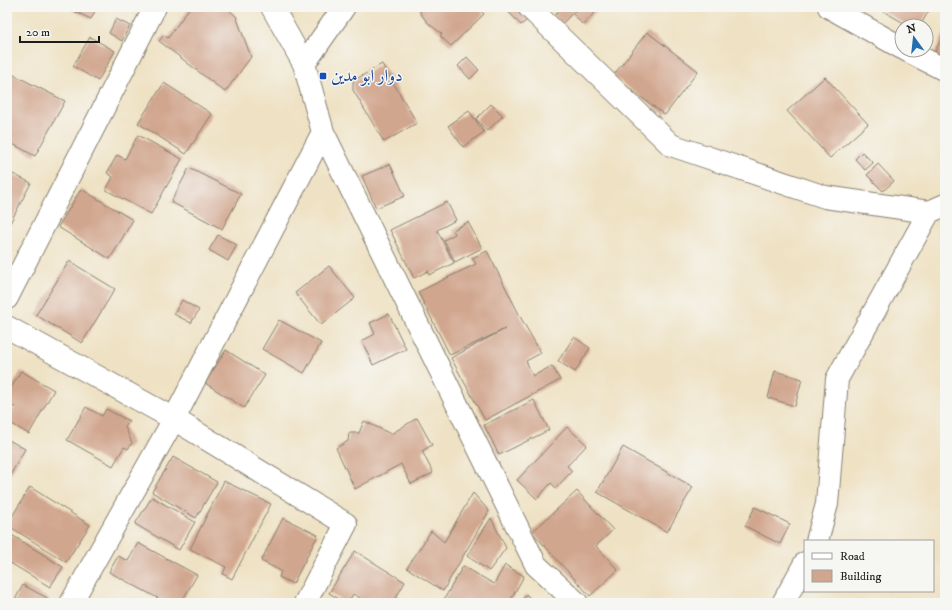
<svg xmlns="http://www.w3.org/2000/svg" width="952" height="610" font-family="'IM FELL DW Pica',Amiri,serif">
<rect width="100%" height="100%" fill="#f6f6f2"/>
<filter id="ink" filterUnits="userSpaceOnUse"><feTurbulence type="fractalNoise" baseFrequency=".025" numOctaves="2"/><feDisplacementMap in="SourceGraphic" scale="8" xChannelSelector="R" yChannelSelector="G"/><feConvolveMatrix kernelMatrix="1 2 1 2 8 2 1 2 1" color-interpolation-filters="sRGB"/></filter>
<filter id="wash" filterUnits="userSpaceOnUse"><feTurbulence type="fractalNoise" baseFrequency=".012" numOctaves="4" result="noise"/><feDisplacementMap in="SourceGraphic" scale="16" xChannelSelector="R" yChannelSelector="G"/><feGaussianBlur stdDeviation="0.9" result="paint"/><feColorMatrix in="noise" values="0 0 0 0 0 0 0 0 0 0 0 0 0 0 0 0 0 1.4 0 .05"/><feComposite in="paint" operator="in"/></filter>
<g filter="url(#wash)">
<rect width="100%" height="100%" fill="#efe2c4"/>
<g id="blocks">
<path fill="#d1a68e" d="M65,7h32l-6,12z
M190,7h36l10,9 15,41 -26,35 -66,-51 5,-6 4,3z
M420,7h57l7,7 -33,32 -11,-10 2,-2 -14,-11 -8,-10z
M508,7h14l9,10 -10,8 -15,-16z
M562,7h16l-16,17 -8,-8z
M580,7h18l1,1 -16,17 -10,-11z
M876,7h55l-11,19h-11z
M116,19l14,7 -8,15 -13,-8z
M647,32l51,39 -33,44 -52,-39z
M945,32v32l-13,-7z
M90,37l25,14 -17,30 -25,-15z
M467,57l12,13 -9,9 -12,-13z
M382,64l35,59 -33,19 -31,-52v-9z
M12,74l53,27 -30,55 -28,-15v-58z
M825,77l43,47 -38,34 -43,-47z
M164,83l48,31 -26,40 -48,-31z
M491,104l12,12 -16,15 -11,-12z
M469,111l15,21 -21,15 -15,-21z
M138,135l44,24 -31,55 -45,-24 7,-13 -6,-4 10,-18 8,4z
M862,152l11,11 -8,7 -10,-11z
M390,164l15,32 -29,12 -14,-32z
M878,164l16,17 -11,10 -16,-16z
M189,168l52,26 -19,35 -51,-27z
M7,171l24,12 -23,44h-1z
M81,189l52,31 -23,39 -52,-32z
M447,202l9,18 -19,10 17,33 -25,12 -1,-4 -14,7 -24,-48z
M468,222l14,26 -27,14 -11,-22 11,-6 -2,-4z
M218,235l19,10 -9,16 -19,-11z
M487,251l35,69 19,33 -15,8 7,15 19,-10 8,14 -75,40 -34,-62 54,-29 -55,26 -32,-63 58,-28 -4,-6z
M69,261l46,28 -33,54 -46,-28z
M329,266l26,32 -34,27 -26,-32z
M182,300l17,10 -8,13 -17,-9z
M389,314l17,35 -33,16 -11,-24 13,-7 -5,-11z
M279,320l42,23 -17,30 -42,-24z
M574,337l16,11 -15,24 -17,-11z
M226,350l39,25 -21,33 -39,-25z
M21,371l33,19 -25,44 -22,-13 8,-14 -8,-4v-17l4,2z
M775,371l27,8 -7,27 -27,-8z
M534,400l15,30 -50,25 -15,-30z
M86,407l16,9 4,-7 23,12 -4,6 7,16 -4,6 -4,-2 -11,19 -46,-26z
M417,418l15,27 -10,6 11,22 -22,11 -10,-20 -46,25 -19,-41 12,-7 1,-8h10l5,-12 27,13z
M567,427l20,18 -20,21 5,5 -16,17 -5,-5 -14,16 -20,-19z
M7,439l18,10 -18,32z
M623,447l70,40 -26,45 -70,-40z
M173,457l44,25 -21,36 -44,-26z
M224,481l47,23 -39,75 -9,-5 3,-7 -36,-18z
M30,487l60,38 -24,37 -59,-37z
M577,491l36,39 -17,16 22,24 -28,26 -58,-64z
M473,493l16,18 -46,80 -36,-23 24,-37 13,11z
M152,497l43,25 -16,28 -44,-26z
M755,507l35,17 -10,20 -35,-18z
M283,518l35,17 -25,49 -14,-7 2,-6 -20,-10z
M491,518l15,30 -17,23 -22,-15z
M7,532l56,35 -13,20 -43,-26z
M138,543l59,32 -16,28h-14l-58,-31 9,-16 10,5z
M355,551l50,31 -12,21h-24l-16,-9 -5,9h-2l-17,-10z
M505,565l19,11 -15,27h-62l-4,-2 20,-35 31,18z
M23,585l26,14 -2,4h-34z
M526,594l9,9h-14z"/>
</g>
</g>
<g filter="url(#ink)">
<use href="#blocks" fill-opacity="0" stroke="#867f70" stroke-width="1"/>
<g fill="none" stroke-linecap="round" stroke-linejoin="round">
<g stroke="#867f70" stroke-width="24">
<path id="street" d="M272,7l32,57 19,68 213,433 41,38
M529,7l142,138 154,52 104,15
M829,7l73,41
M906,50l39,20
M304,64l40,-57
M7,298l148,-291
M7,327l167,92 172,105 -41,79
M817,541l10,-37 10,-125 92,-167 16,-7
M71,603l103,-184 149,-287
M783,603l22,-40"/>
</g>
<use href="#street" stroke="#fff" stroke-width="22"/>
</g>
</g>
<rect fill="#1a4fb4" stroke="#f6f6f2" stroke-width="1.5" x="319" y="72" width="8" height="8" rx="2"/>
<g text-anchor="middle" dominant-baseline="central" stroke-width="3" stroke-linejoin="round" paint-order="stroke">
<g font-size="17" fill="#164399" stroke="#f6f6f2" text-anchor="start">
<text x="331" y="76">دوار ابو مدين</text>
</g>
</g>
<rect width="952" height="610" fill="none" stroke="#f6f6f2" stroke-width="24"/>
<rect x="804" y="540" width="130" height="52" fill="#f6f6f2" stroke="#9f9f9c"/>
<rect x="812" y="553" width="20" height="6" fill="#ffffff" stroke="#9f9f9c"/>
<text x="840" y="560" font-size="12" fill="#1c1c1c">Road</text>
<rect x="812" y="570" width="20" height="12" fill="#d1a68e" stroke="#9f9f9c"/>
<text x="840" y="580" font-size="12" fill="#1c1c1c">Building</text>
<g transform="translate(914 38) rotate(345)"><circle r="19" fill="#f6f6f2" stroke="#9f9f9c"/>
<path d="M0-3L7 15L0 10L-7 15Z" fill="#1f6fb2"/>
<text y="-6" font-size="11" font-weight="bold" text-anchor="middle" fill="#1c1c1c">N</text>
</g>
<path d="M20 36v6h79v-6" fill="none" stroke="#1c1c1c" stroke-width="2"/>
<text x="26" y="36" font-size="12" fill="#1c1c1c" stroke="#f6f6f2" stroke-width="3" paint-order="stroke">20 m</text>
</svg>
